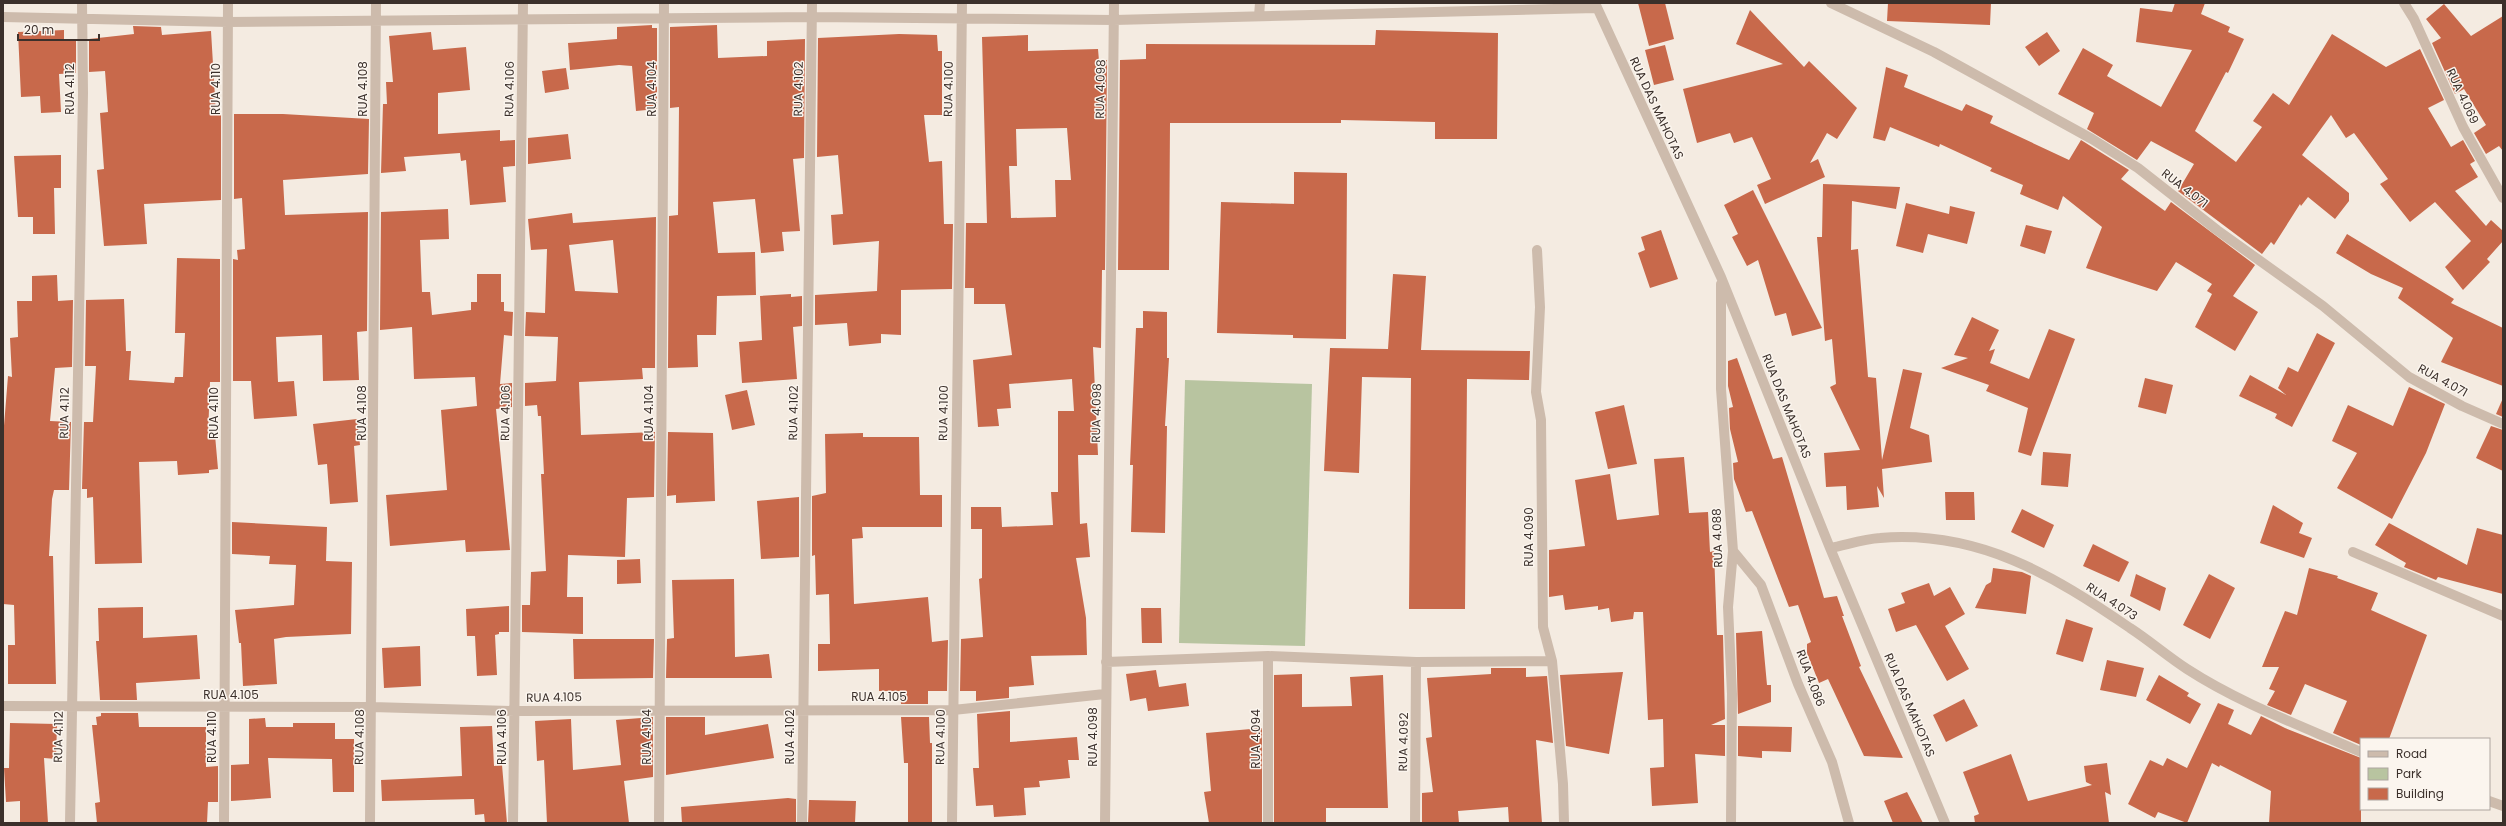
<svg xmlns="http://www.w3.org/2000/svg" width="2506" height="826" font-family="Poppins,sans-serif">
<rect width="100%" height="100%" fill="#f4ebe1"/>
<path fill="#b8c4a0" d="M1185,380l127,4 -7,262 -126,-3z"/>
<path fill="#c8694b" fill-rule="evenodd" d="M1638,3h27l9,36 -25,7z
M1888,3h103l-1,22 -103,-4z
M2175,3h30l-4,11 29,13 -2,5 16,7 -16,34 -2,-1 -31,59 41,31 26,-35 -9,-6 20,-28 16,12 43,-71 54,33 34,-18 24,51 -16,8 23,39 12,-7 12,21 -5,3 8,13 -23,14 31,35 5,-6 12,11v10l-16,18 3,3 -27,28 -18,-23 26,-26 -36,-39 -25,20 -30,-38 8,-5 -34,-46 -8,5 -15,-23 -29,40 47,38v8l-14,18 -27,-22 -7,9 -1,-2 -26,41 -3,-3 -9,12 -84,-63 16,-27 -43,-23 -14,19 -50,-31 7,-16 -36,-19 25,-46 30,17 -6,11 54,31 31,-57 -56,-8 4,-34 32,4z
M2444,4l27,32 32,-20v135l-4,-5 -13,8 -12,-21 12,-8 -22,-36 -9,5 -23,-51 9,-5 -15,-19z
M1750,10l54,57 5,-6 48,47 -20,31 -10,-6 -17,30 8,-4 7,18 -60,27 -8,-19 14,-6 -19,-42 -18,6 -4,-10 -33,10 -14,-54 100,-25 -47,-20z
M652,25v3h5v81l-21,2 -4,-45 -13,-1 -49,5 -2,-27 49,-4v-12z
M717,25l1,33 49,-2v-15l38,-2 -1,119 -11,1 7,72 -18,1 2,19 -23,2 -6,-54 -42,3 5,51 37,-1 1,43 -39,1 -1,39h-19l1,32 -30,1 1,-152 9,-1 1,-108 -9,1v-81z
M133,26l28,1 1,8 49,-4 5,83h5v86l-77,4 3,40 -43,2 -7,-76 7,-1 -4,-56 8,-1 -3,-41 -16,1v-33l45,-5z
M64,30v11l12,-1v33l-17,1 2,38 -20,1 -1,-17 -19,1 -3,-65z
M1376,30l122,3 -1,106h-62v-17l-94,-2v3h-171l-1,147h-51l2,-210 26,-1v-15l229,1z
M431,32l2,18 33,-3 4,43 -32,3v41l62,-4v11l15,-1v26l-12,1 3,35 -36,3 -4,-45 -5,1 -1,-8 -56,4 2,14 -25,2 2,-69h4l-1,-22h7l-4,-46z
M2047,32l13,19 -21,15 -14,-19z
M899,34l38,1 1,16h4v64h-18l5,47 13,-1 2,63h9l-1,65 -51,1v45l-20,-1v9l-32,3 -2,-23 -32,2v-30l62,-4 2,-50 -46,4 -2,-30 12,-1 -5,-59 -21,2 1,-119z
M1028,35v16l70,-2 1,12 8,-1 -2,210h-3l-1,78 -8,-1 5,108h-20l2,69 7,-1 3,34 -14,1 10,60 1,37 -56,1 3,29 -25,2v11l-33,3v-10h-16l1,-52 22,-2 -4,-58 3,-1v-49h-11v-22h30l1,20 51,-2 -2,-33h7v-81h16l-2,-32 -63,5 2,24 -14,1 2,17 -21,1 -5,-67 39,-5 -7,-51h-31v-16h-9l1,-65h21l-5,-186zM1067,128l4,52h-16l1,37 -45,1 -2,-52h8l-1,-37z
M1665,45l9,35 -20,5 -9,-35z
M1886,67l22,8 -4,12 58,24 4,-7 27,12 -3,7 79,37 12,-20 48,30 -8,9 44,32 6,-9 84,63 -22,31 25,16 -23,39 -40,-24 17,-33 -5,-3 5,-7 -36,-22 -19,29 -71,-23 16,-41 -39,-31 -5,14 -38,-16 3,-9 -33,-14 2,-3 -52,-24 -1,3 -49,-20 -5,14 -12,-3z
M566,68l3,21 -24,4 -3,-22z
M234,114h49l86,5 -1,55 -85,6 2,35 83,-3 -1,119 -10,1 2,48 -36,1 -1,-46 -46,2 2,45 16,-1 3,35 -43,3 -3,-38h-18v-122l5,1 -1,-10 8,-1 -3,-51 -8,1z
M568,134l3,25 -43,5v-26z
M61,155v33h-7l1,46h-22v-17h-15l-4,-61z
M1294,172l53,1 -1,166 -53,-1v-3l-76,-2 4,-131 73,2z
M1823,184l77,3 -4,22 -44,-8 -1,49 7,-1 10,128 8,1 6,82 21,-91 19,4 -12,55 19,7 3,27 -50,7 2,29 -7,-12 2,21 -32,3 -1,-24 -20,1 -2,-34 36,-3 -30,-63 6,-3 -4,-45 -7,2 -8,-104h5z
M1753,190l69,138 -30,8 -6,-23 -11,3 -17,-56 -11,6 -15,-29 6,-3 -14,-29z
M1906,203l43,11 1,-8 25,6 -8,32 -39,-10 -5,19 -27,-7z
M448,209l1,30 -29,1 2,52h8l2,23 39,-5v-8h6v-28h24v28h3v9l9,1 -1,24 -8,-1 -4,49 12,-1v24l-16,2 14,141 -44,2 -1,-12 -75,6 -4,-51 61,-5 -6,-80 36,-4 -2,-29 -61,2 -2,-52 -32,3 1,-118z
M572,213l1,10 83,-6 -1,151h-13l1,11 -64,3 2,53 74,-3 -1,65 -27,1 -2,59 -57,-2 -1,42h16v37l-61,-2v-27h8l1,-33 15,-1 -5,-97h3l-3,-58h-3l-1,-11 -12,1v-23l31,-2 2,-44 -33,-1 1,-24 19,1 2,-64 -16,1 -3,-31zM613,240l5,53 -43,-2 -6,-46z
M2026,225l26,6 -7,23 -25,-8z
M1661,230l17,49 -28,9 -12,-35 7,-3 -4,-13z
M2347,234l107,65 -3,4 52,25v58l-62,-24 12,-24 -55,-40 5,-10 -32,-14 -35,-21z
M177,258l43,1v123h-10l-2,54 7,-1 3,34 -9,1v3l-31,2 -1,-14 -38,1 3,101 -47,1 -2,-67 -6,1v-9h-5l2,-67h9l3,-56h-11l1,-66 38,-1 2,52h5l-2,29 45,3 1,-6h8l2,-44h-10z
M1393,274l33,2 -5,74 109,1 -1,29 -62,-1 -2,230h-56l2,-231 -49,-1 -3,96 -35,-2 6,-123 58,1z
M57,275l1,26 15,-1 -1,67 -17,1 -5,53 21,1 -2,68h-15l-2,9 -3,57h4l3,128h-48v-39h7l-1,-40 -11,-1v-166l5,-62 4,1 -2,-39 8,-1 -1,-36h15v-25z
M791,294v3l11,-1v30l-9,1 4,52 -55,4 -3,-41 23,-2 -2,-44z
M1143,311l24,1v46h2l-4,68h2l-2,107 -34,-1 2,-67h-3l6,-137h7z
M1972,317l27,13 -10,21 6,-2 -5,14 39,16 20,-50 26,10 -44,117 -13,-4 10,-44 -42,-17 3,-6 -48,-17 27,-10 -14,-3z
M2317,333l18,10 -43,84 -17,-9 2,-4 -38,-18 11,-21 36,20 -8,-7 10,-21 10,5z
M1737,358l36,101 9,-2 42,141 13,-2 7,20h-2l19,50 -2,1 44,91 -39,-2 -36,-77 -9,4 -12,-30v-9l4,-2 -13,-37 -9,2 -37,-96 -6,1 -12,-33 -1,-16 5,-1 -8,-33 -1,-21 4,-1 -5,-21v-25z
M2145,378l28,7 -7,29 -28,-7z
M2409,387l36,17 -19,49 -34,66 -55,-31 20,-35 -25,-12 16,-36 45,21z
M747,390l8,35 -23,5 -7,-35z
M2503,398v19l-7,-3z
M1624,405l13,59 -29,5 -13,-57z
M357,419l3,26 -6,1 4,56 -28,2 -3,-40 -9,1 -5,-41z
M2491,426l12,4v41l-27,-13z
M668,432l45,1 2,68 -39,2v-8l-9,1z
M863,433v4h56l1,58h22v32h-80l1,11 -11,1 2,65 74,-7 4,45 16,-2 -1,51h-19v13h-27l-1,-13h-21v-22l-61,2v-27h12l-1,-50 -13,1 -1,-40 -3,1v-60l14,-3 -1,-59z
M2043,452l28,2 -3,33 -27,-2z
M1684,457l5,56 19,-1 2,40 4,-1 3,84h6l2,84 -14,6h14v31l-30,-2 3,49 -46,3 -2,-38 14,-1 -1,-48 -15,1 -5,-108h-9l-1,7 -22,3 -2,-14 -11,2v-4l-33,4 -2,-15 -14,2v-47l36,-4 -10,-66 35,-6 7,46 42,-5 -5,-56z
M1945,492h29l1,28h-29z
M799,497v60l-38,2 -4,-58z
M2273,505l30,18 -4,10 13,5 -8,20 -44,-15z
M2022,509l32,16 -10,23 -33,-16z
M232,522l95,5 -1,34 26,1 -1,72 -65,3 -12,2 3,45 -34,2 -2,-43h-2l-4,-33 59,-5 2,-40 -27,-1 1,-8 -38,-2z
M2389,523l78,42 10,-37 26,7v59l-65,-17 -2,3 -32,-13 2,-4 -31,-18z
M2093,544l36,18 -10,20 -36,-16z
M640,559l1,24 -24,1v-24z
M1993,568l29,4 9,4 -5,38 -51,-6 11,-23 5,-3z
M2309,568l29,8 -1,2 41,15 -7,17 56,25 -38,104h-28v6l-28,-12 14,-32 -42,-17 -14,31 -24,-10 8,-14 -6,-2 10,-22h-17l23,-56 12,4z
M2136,574l30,14 -6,23 -30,-15z
M2209,574l26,14 -25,51 -27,-14z
M734,579l1,78 34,-3 3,24h-106l1,-39 7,-1 -2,-58z
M1929,583l5,13 16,-9 15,27 -20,12 24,43 -22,12 -31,-56 -20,7 -8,-23 17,-6 -4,-10z
M509,606v26h-10v2l-4,1 2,40 -20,1 -2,-40h-8l-1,-27z
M143,607v31l54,-3 3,44 -64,4 1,17h-37l-4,-59h3l-1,-33z
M1141,608h20l1,35h-20z
M2066,619l27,9 -10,34 -27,-8z
M1762,631l5,54h4v17l-33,12 -2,-81z
M573,639h81l-1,39 -79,1z
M420,646l1,40 -37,2 -2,-40z
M2107,660l37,8 -8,29 -36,-7z
M1491,668h35v9l21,-1 6,67 -17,-3 6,83h-33l-1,-16 -50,4 1,12h-37v-30l11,-1 -7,-54 6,-1 -5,-59 64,-4z
M1156,670l3,17 27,-4 3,23 -41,5 -2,-13 -16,3 -4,-27z
M1623,672l-14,82 -43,-8 -6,-71z
M1302,674v33l50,-1 -2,-29 33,-2 5,133h-62v15h-52v-148z
M2159,675l30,18 -2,3 14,8 -11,20 -44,-24z
M1964,699l14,27 -32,16 -13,-27z
M2218,703l16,7 -6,14 23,11 10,-19 24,12 76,30v65h-92l2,-32 -51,-26 -1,2 -7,-4 -25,60 -29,-11 -3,6 -27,-14 22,-44 13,6 4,-8 20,10z
M1010,711v31l67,-5 2,23h-11l2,18 -31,3 1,6 -16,1 2,27 -32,2 -1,-12 -17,1 -3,-38h6l-2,-54z
M101,713h37l1,14h67v40l12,-1v36h-10l-1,21h-110l-2,-20 5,-1 -8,-77h5l-1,-8 5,-1z
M653,717v60l-29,4 5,42h-82l-3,-63 -7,1 -2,-40 36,-2 2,51 48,-5 -5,-45z
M666,717h39v18l63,-11 6,34 -108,17z
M901,717h28l1,26h2v80h-24v-60h-4z
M265,718l1,9h27v-4h42v16h19v53h-21l-1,-33 -64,-1 3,40 -40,3v-36l18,-1v-45z
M10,723l47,1 -1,35 -12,-1 4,65h-28v-22l-14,1 -2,-34h5z
M492,726l2,40 8,-1 5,58h-22l-1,-9 -9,1 -1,-16 -92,2 -1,-21 81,-4 -2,-49z
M1738,726l54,1 -1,25 -29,-1v7l-24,-2z
M1262,728v95h-53l-5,-31 7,-1 -5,-58z
M2011,754l17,47 64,-16 -6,-3 -2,-16 23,-3 4,32 -6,-3 4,31h-134l-1,-7 5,-2 -16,-42z
M1907,792l16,31h-30l-9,-22z
M788,798l8,1v24h-114l-1,-16z
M809,800l47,1 -1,22h-47z"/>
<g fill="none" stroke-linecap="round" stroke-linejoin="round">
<path stroke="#cdbbac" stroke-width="10" d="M1595,3l126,274 109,271 115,275
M1831,3l103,49 158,87 46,29 79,62 106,76 86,71 53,29 41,18
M2404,3l10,16 49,108 40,71
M1259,16l1,-13
M3,17l225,5 584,-5 302,3 482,-12
M1537,250l3,57 -4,85 5,28 2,207 9,34 11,123 1,39
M1721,284v105l12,162 -5,56 4,87 -1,129
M1830,548c16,-3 33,-9 50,-10 98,-8 173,37 250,90 20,13 37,28 57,41 54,35 115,57 174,83
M1733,551l28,34 37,99 34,78 17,61
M2353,552l150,64
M1106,662l162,-6 148,6 136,-1
M3,706l369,1 142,4 439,-1 152,-16
M2489,801l14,5
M70,823l13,-730 -1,-90
M224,823l4,-820
M370,823l6,-820
M513,823l10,-820
M659,823l5,-820
M802,823l10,-820
M952,823l10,-820
M1105,823l9,-820
M1268,823v-167
M1415,823l1,-161"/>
</g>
<g text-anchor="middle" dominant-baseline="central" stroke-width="3" stroke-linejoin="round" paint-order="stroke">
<g font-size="12" fill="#3b302b" stroke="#fbf5ee">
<text transform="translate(69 89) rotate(-90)">RUA 4.112</text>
<text transform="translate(215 89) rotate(-90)">RUA 4.110</text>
<text transform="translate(362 89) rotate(-90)">RUA 4.108</text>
<text transform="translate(509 89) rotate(-89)">RUA 4.106</text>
<text transform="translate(651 89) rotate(-90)">RUA 4.104</text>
<text transform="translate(798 89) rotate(-89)">RUA 4.102</text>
<text transform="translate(948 89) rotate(-89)">RUA 4.100</text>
<text transform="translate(1100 89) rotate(-89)">RUA 4.098</text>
<text transform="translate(2463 96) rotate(65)">RUA 4.069</text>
<text transform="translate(1657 108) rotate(65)">RUA DAS MAHOTAS</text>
<text transform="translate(2185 188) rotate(38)">RUA 4.071</text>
<text transform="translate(2443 380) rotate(29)">RUA 4.071</text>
<text transform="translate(1787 406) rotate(68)">RUA DAS MAHOTAS</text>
<text transform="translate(64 413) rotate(-89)">RUA 4.112</text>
<text transform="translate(213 413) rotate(-90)">RUA 4.110</text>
<text transform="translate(361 413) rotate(-90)">RUA 4.108</text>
<text transform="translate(505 413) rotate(-89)">RUA 4.106</text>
<text transform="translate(648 413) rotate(-90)">RUA 4.104</text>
<text transform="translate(793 413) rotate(-89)">RUA 4.102</text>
<text transform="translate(943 413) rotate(-89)">RUA 4.100</text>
<text transform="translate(1096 413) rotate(-89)">RUA 4.098</text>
<text transform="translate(1528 537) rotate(-90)">RUA 4.090</text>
<text transform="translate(1717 538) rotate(-92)">RUA 4.088</text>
<text transform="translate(2112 601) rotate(33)">RUA 4.073</text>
<text transform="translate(1811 678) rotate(69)">RUA 4.086</text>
<text x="231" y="694">RUA 4.105</text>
<text x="879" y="696">RUA 4.105</text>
<text transform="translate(554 697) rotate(-1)">RUA 4.105</text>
<text transform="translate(1910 705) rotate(67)">RUA DAS MAHOTAS</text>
<text transform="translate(58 737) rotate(-89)">RUA 4.112</text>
<text transform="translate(211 737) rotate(-90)">RUA 4.110</text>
<text transform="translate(359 737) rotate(-89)">RUA 4.108</text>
<text transform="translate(501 737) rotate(-90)">RUA 4.106</text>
<text transform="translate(646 737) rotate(-90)">RUA 4.104</text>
<text transform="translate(789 737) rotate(-90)">RUA 4.102</text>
<text transform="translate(940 737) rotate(-89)">RUA 4.100</text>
<text transform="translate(1092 737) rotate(-90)">RUA 4.098</text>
<text transform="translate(1255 739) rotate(-90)">RUA 4.094</text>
<text transform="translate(1403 742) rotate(-89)">RUA 4.092</text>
</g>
</g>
<rect width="2506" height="826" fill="none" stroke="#3b302b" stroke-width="8"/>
<rect x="2360" y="738" width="130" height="72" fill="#fbf5ee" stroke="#aea6a0"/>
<rect x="2368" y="751" width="20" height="6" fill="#cdbbac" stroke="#aea6a0"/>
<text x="2396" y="758" font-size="12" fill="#3b302b">Road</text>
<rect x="2368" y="768" width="20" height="12" fill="#b8c4a0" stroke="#aea6a0"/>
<text x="2396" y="778" font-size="12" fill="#3b302b">Park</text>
<rect x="2368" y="788" width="20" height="12" fill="#c8694b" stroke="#aea6a0"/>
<text x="2396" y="798" font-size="12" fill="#3b302b">Building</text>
<path d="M18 34v6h81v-6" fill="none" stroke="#3b302b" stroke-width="2"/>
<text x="24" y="34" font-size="12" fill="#3b302b" stroke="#fbf5ee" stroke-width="3" paint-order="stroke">20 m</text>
</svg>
